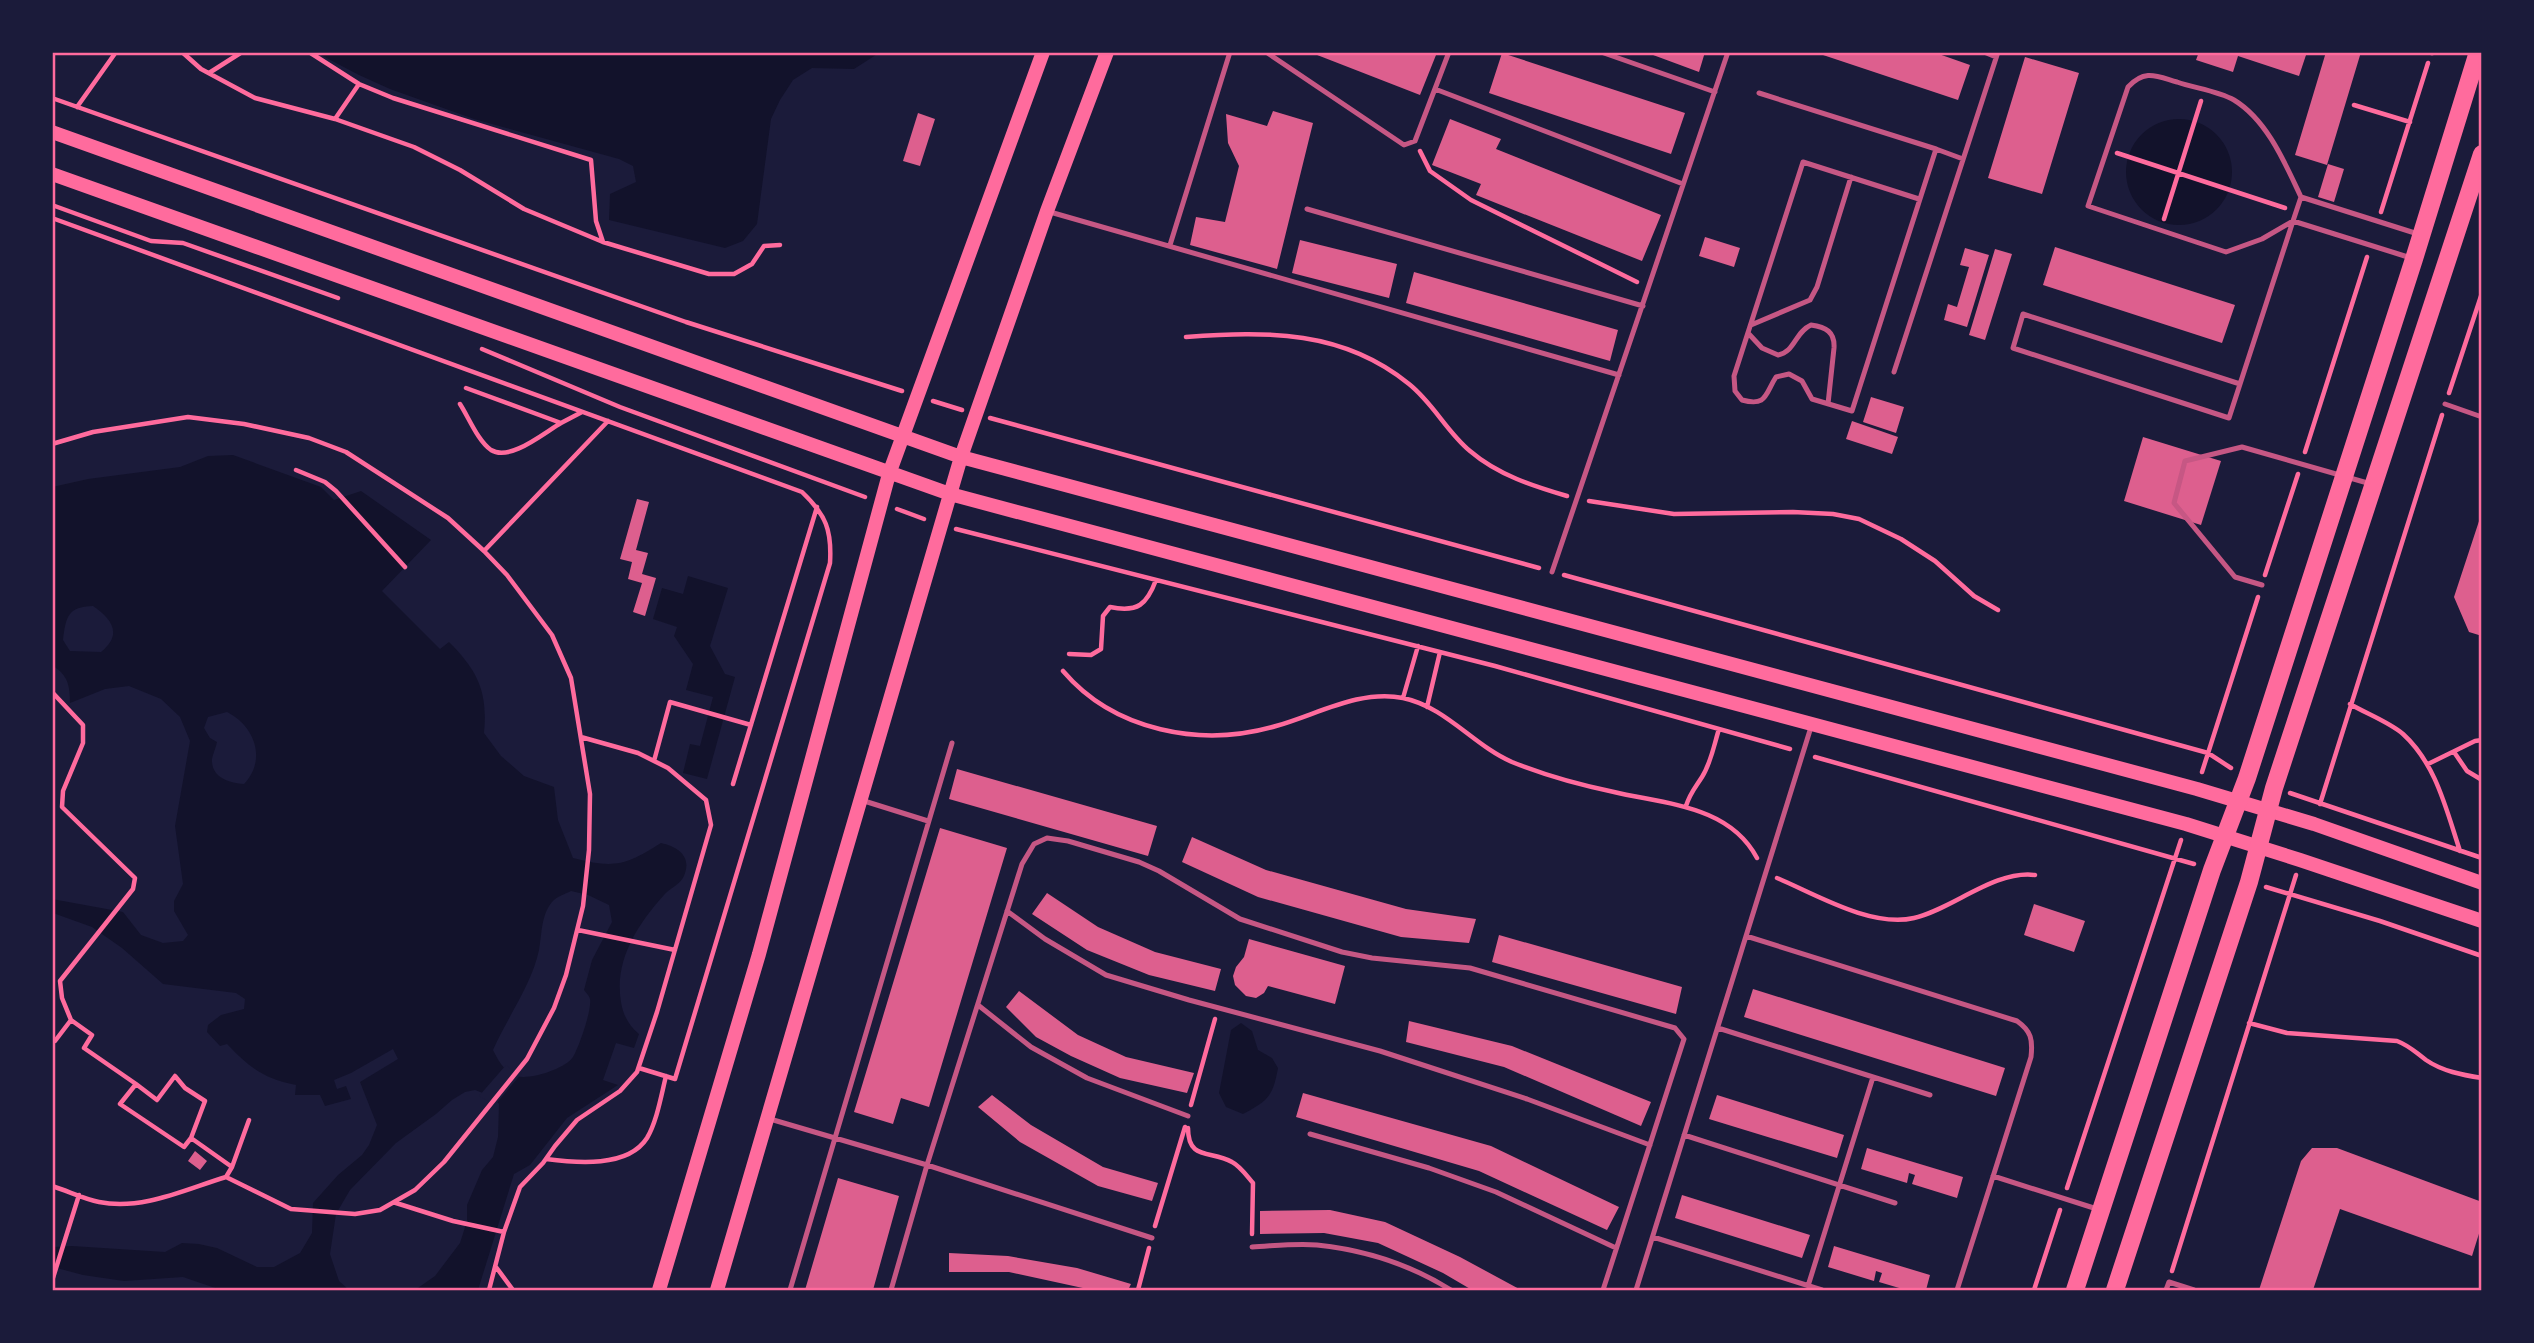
<svg xmlns="http://www.w3.org/2000/svg" width="2534" height="1343" font-family="'Fira Sans',sans-serif">
<rect width="100%" height="100%" fill="#1b1b3a"/>
<path fill="#12122b" fill-rule="evenodd" d="M317,53h562l-25,16 -42,-1 -19,12 -13,20 -9,19 -14,105 -14,17 -18,7 -116,-28 1,-26 26,-12 -3,-16 -14,-7 -145,-40 -84,-30 -31,-14z
M2126 172a53 53 0 1 1 106 0a53 53 0 1 1-106 0Z
M233,455l88,32 13,13 27,-9 70,49 -49,51 58,58 9,-7c29,29 39,50 35,91l17,23 23,20 30,11 4,33 15,38c42,11 53,7 88,-15 18,4 31,14 23,33 -4,9 -14,12 -20,19 -27,30 -50,66 -43,107 2,13 8,24 18,32l-5,14 -18,-5 -13,37 15,5 -51,33 -37,47 -16,9 -36,116h-63l20,-14 25,-33 7,-22v-16l15,-35 11,-13 5,-20 1,-33 -6,-7 -18,-7 -10,2 -13,8 -16,14 -40,29 -46,47 -14,24 -6,40 9,27 10,9h-128l-38,-13 -59,4 -41,-6 -30,-8v-20l19,-1 93,6 17,-9 17,1 18,4 40,19h17l26,-14 12,-20 1,-30 25,-28 24,-20 7,-10 8,-20 -17,-43 38,-23 -5,-10 -42,24 -17,7 3,9 9,-3 5,13 -26,7 -5,-11h-25l1,-10c-33,-7 -46,-17 -69,-41l-7,2 -13,-14 1,-7 13,-10 23,-6 1,-10 -9,-6 -73,-9 -41,-36 -30,-21 -39,-14 -1,-14 71,13 18,23 22,8 20,-2 5,-6 -14,-24v-10l9,-17 -8,-58 15,-85 -10,-24 -19,-18 -32,-13 -24,3 -35,14c0,-17 -2,-28 -17,-37l-1,-179 36,-8 92,-12 28,-11zM93,606c19,13 30,28 8,46l-31,-1 -7,-11c3,-24 5,-33 30,-34zM227,712c28,14 40,48 17,72 -14,-1 -33,-6 -32,-25 1,-6 4,-11 5,-17l-7,-4 -6,-10 4,-11zM571,891l17,4 21,10 3,17 -20,38 -8,30c2,3 5,5 6,9 2,11 -11,48 -17,58 -8,12 -47,25 -60,18 -10,-6 -15,-15 -20,-25 14,-32 39,-66 46,-100 3,-16 2,-35 13,-48 4,-5 13,-8 19,-11z
M688,576l40,12 -18,58 15,28 10,3 -28,102 -24,-6 7,-29 10,2 13,-49 -27,-7 7,-26 -19,-28 3,-9 -24,-8 9,-31 21,6z
M1241,1023l11,8 6,19 14,8 6,10c-5,28 -10,33 -35,46l-17,-7 -7,-14 12,-63z"/>
<path fill="#1b1b3a" d="M506,1065l10,8h6l-27,32 -16,-9z"/>
<path fill="#dd5f8e" d="M1429,52l7,3 -16,40 -108,-42z
M1645,52h60l-6,20z
M1814,52h119l37,13 -12,35z
M2199,52h108l-8,24 -61,-20 -5,16 -37,-12z
M2326,52h35l-34,113 -32,-10z
M1502,53l183,60 -14,41 -182,-61z
M2025,57l54,16 -37,121 -54,-16z
M1273,111l40,12 -36,146 -87,-24 6,-28 29,5 14,-56 -11,-23 -2,-29 41,12z
M918,113l17,6 -15,47 -17,-5z
M1450,119l51,20 -5,10 165,66 -19,46 -166,-66 5,-11 -49,-19z
M2328,164l16,5 -10,33 -16,-5z
M1705,237l35,11 -6,19 -35,-11z
M1300,240l97,24 -8,34 -97,-25z
M2055,247l180,58 -13,38 -179,-58z
M1965,248l24,7 -22,72 -23,-7 4,-16 9,3 12,-40 -9,-2z
M1995,249l17,5 -27,86 -16,-5z
M1414,272l204,58 -8,31 -204,-58z
M1871,397l33,10 -8,26 -33,-11z
M1852,421l46,16 -6,17 -46,-15z
M2143,437l78,24 -20,64 -77,-24z
M637,499l12,3 -13,48 12,3 -6,21 14,4 -11,38 -12,-4 9,-29 -14,-4 4,-17 -12,-3z
M2482,512v124l-13,-4 -15,-35z
M957,769l200,57 -9,30 -199,-57z
M940,828l67,20 -78,259 -28,-9 -8,26 -39,-12z
M1192,837l74,33 140,39 70,10 -7,24 -68,-6 -143,-40 -76,-35z
M1047,893l51,34 57,25 66,17 -6,22 -66,-16 -62,-25 -55,-36z
M2034,904l51,17 -11,31 -50,-17z
M1499,935l183,52 -6,27 -184,-52z
M1249,939l96,27 -10,38 -67,-18 -4,7 -8,5 -10,-2 -11,-11 -2,-9 3,-9 8,-10z
M1753,989l252,79 -9,28 -252,-79z
M1019,991l59,44 48,22 68,16 -7,20 -67,-15 -49,-22 -35,-19 -30,-30z
M1409,1021l103,25 139,56 -10,24 -137,-59 -98,-25z
M1303,1093l188,53 128,61 -12,23 -128,-59 -183,-54z
M992,1095l39,30 72,42 55,16 -6,18 -54,-15 -78,-44 -42,-35z
M1717,1095l127,40 -7,23 -128,-39z
M1867,1148l96,29 -6,21 -45,-14 3,-9 -6,-2 -2,10 -46,-14z
M2312,1148h25l145,54v22l-10,32 -132,-47 -27,81h-54l42,-129z
M195,1151l12,10 -7,9 -12,-9z
M838,1178l61,18 -26,94h-68z
M1682,1195l128,40 -8,23 -127,-40z
M1330,1210l55,12 75,35 61,33h-49l-29,-17 -65,-30 -54,-10 -64,1v-23z
M1834,1246l96,29 -4,15h-20l-27,-8 3,-9 -6,-2 -2,10 -46,-14z
M949,1253l59,3 69,12 54,16 -3,6h-36l-83,-18h-60z"/>
<g fill="none" stroke-linecap="round" stroke-linejoin="round">
<path stroke="#ff6b9d" stroke-width="4.5" d="M182,52l19,17 54,29 80,21 79,28 46,23 64,39 79,33 106,32h25l18,-10 12,-18 16,-1
M309,52l50,32 34,14 198,62 5,61 7,21
M209,73l33,-21
M52,98l634,224 216,69
M2354,105l56,17
M77,107l39,-55
M335,119l24,-35
M1420,151l10,20 41,29 166,82
M2117,153l168,55
M52,205l99,36 32,2 155,55
M2381,212l47,-149
M52,218l750,274c24,23 30,38 28,71l-155,516 -36,-11
M2164,219l37,-118
M1186,337c81,-6 157,-7 223,47 24,19 38,48 61,67 28,24 63,35 97,45
M482,349l138,58 245,90
M466,388l95,35 21,-11
M2449,393l33,-100
M933,401l29,9
M460,404c9,14 18,37 31,46 19,12 54,-18 70,-27
M990,418l549,150
M52,444l41,-12 95,-15 56,7 65,14 37,14 102,66 36,33 23,24 45,60 19,43 19,116 -1,56 -6,56 -17,69 -12,33 -27,51 -83,103 -29,28 -35,20 -25,4 -64,-5 -65,-32c-40,12 -84,34 -127,25 -15,-3 -31,-11 -47,-16
M2305,452l62,-195
M296,470l29,12 11,9 69,76
M1589,501l85,13 119,-2 40,2 26,5 42,20 34,22 39,35 24,14
M897,509l27,10
M956,529l539,137 295,83
M484,551l124,-130
M1564,575l644,178 23,15
M2265,575l33,-101
M1069,654l22,1 10,-6 2,-33 7,-9c28,6 37,-3 46,-27
M1063,671c51,60 138,77 213,55 40,-11 84,-37 127,-28 43,9 70,47 109,64 32,13 68,23 102,30 50,12 115,13 143,66
M52,692l31,33v18l-20,48 -1,16 73,71 -2,11 -73,92 2,17 9,22
M1403,698l15,-52
M2350,704c17,10 39,18 53,30 33,30 43,75 57,117
M1427,707l13,-55
M2454,752l13,19 15,9
M1815,757l379,107
M654,761l16,-59 81,23
M2428,764l47,-23 7,-1
M2202,772l56,-175
M733,784l84,-277
M2290,793l192,65
M2320,804l122,-389
M1686,806c4,-13 9,-18 16,-29 9,-14 12,-32 17,-48
M1777,878c38,16 94,50 137,40 39,-9 80,-48 121,-43
M2266,887l114,34 102,35
M578,930l97,20
M2249,1023l38,10 110,8c13,5 18,11 29,19 16,11 36,15 56,18
M52,1039l3,2 16,-21 21,15 -8,13 52,36 -16,20 64,43 7,-9 41,29 -6,10
M136,1084l21,16 18,-24 10,12 20,13 -14,37
M1191,1105l24,-86
M1188,1128c0,33 23,22 44,34 8,4 15,14 21,21l-1,51
M546,1159c30,4 82,9 101,-21 10,-17 14,-42 19,-62
M232,1167l17,-47
M2067,1188l114,-348
M396,1203l57,18 51,11
M1155,1226l30,-99
M496,1267l17,23
M2172,1271l124,-396
M52,1281l27,-86
M489,1290l15,-58 16,-45 23,-24 12,-17 22,-26 43,-29 17,-19 20,-60 54,-187 -5,-25 -38,-32 -30,-15 -57,-16
M1138,1290l11,-42
M2034,1290l26,-80"/>
<path stroke="#c65784" stroke-width="5" d="M1266,52l138,93 11,-4 34,-89
M1601,52l114,40
M1984,52l12,5
M2432,52v1
M1435,89l248,95
M1759,93l177,56 -84,262 -40,-12 -10,-18 -13,-7 -13,3c-11,17 -9,30 -34,23l-7,-9 -1,-15 69,-214 116,37
M1936,149l27,10
M2301,197l117,37
M1307,209l336,97
M1050,212l569,163
M1170,245l60,-193
M1751,325l59,-25 7,-13 34,-110
M1748,333l14,15 16,7c17,-3 17,-23 33,-30 15,2 24,7 23,23l-6,56
M1894,372l104,-320
M2240,384l-217,-70 -10,34 216,70 64,-197 8,-24c-16,-34 -34,-77 -67,-97 -16,-9 -40,-12 -57,-18 -21,-6 -32,-13 -49,5l-40,119 138,46 36,-13 31,-18 118,37
M2445,404l37,13
M1552,572l176,-520
M2262,585l-27,-8 -61,-74 11,-42 57,-14 129,37
M861,800l67,21
M1007,911l38,28 61,36 83,25 191,51 147,48 123,46
M1746,936l271,85c14,10 16,18 14,36l-74,233
M978,1005l53,42 56,31 101,38
M1718,1028l212,67
M770,1119l157,46 225,73
M1310,1134l119,34 67,24 120,56
M1684,1135l211,68
M1993,1176l104,33
M1653,1237l169,53
M1252,1247c21,-1 44,-4 65,-2 48,5 94,20 134,45
M1808,1286l65,-209
M790,1290l162,-547
M891,1290l36,-125 95,-301 12,-20 13,-6 21,3 71,21 20,9 81,48 102,33 30,6 98,10 205,60 9,11 -81,251
M1636,1290l175,-563
M2166,1290l3,-8 25,8"/>
<path stroke="#ff6b9d" stroke-width="14" d="M52,132l909,325 1236,332 117,35 168,59
M52,174l898,320 1236,330 114,36 182,61
M659,1290l100,-336 130,-480 154,-422
M717,1290l244,-833 86,-246 60,-159"/>
<path stroke="#ff6b9d" stroke-width="18" d="M2075,1290l137,-420 35,-92 167,-519 64,-207
M2115,1290l134,-408 25,-94 208,-634"/>
</g>
<rect width="2534" height="1343" fill="none" stroke="#1b1b3a" stroke-width="108"/>
<rect x="54" y="54" width="2426" height="1235" fill="none" stroke="#ff6b9d" stroke-width="2.5"/>
</svg>
